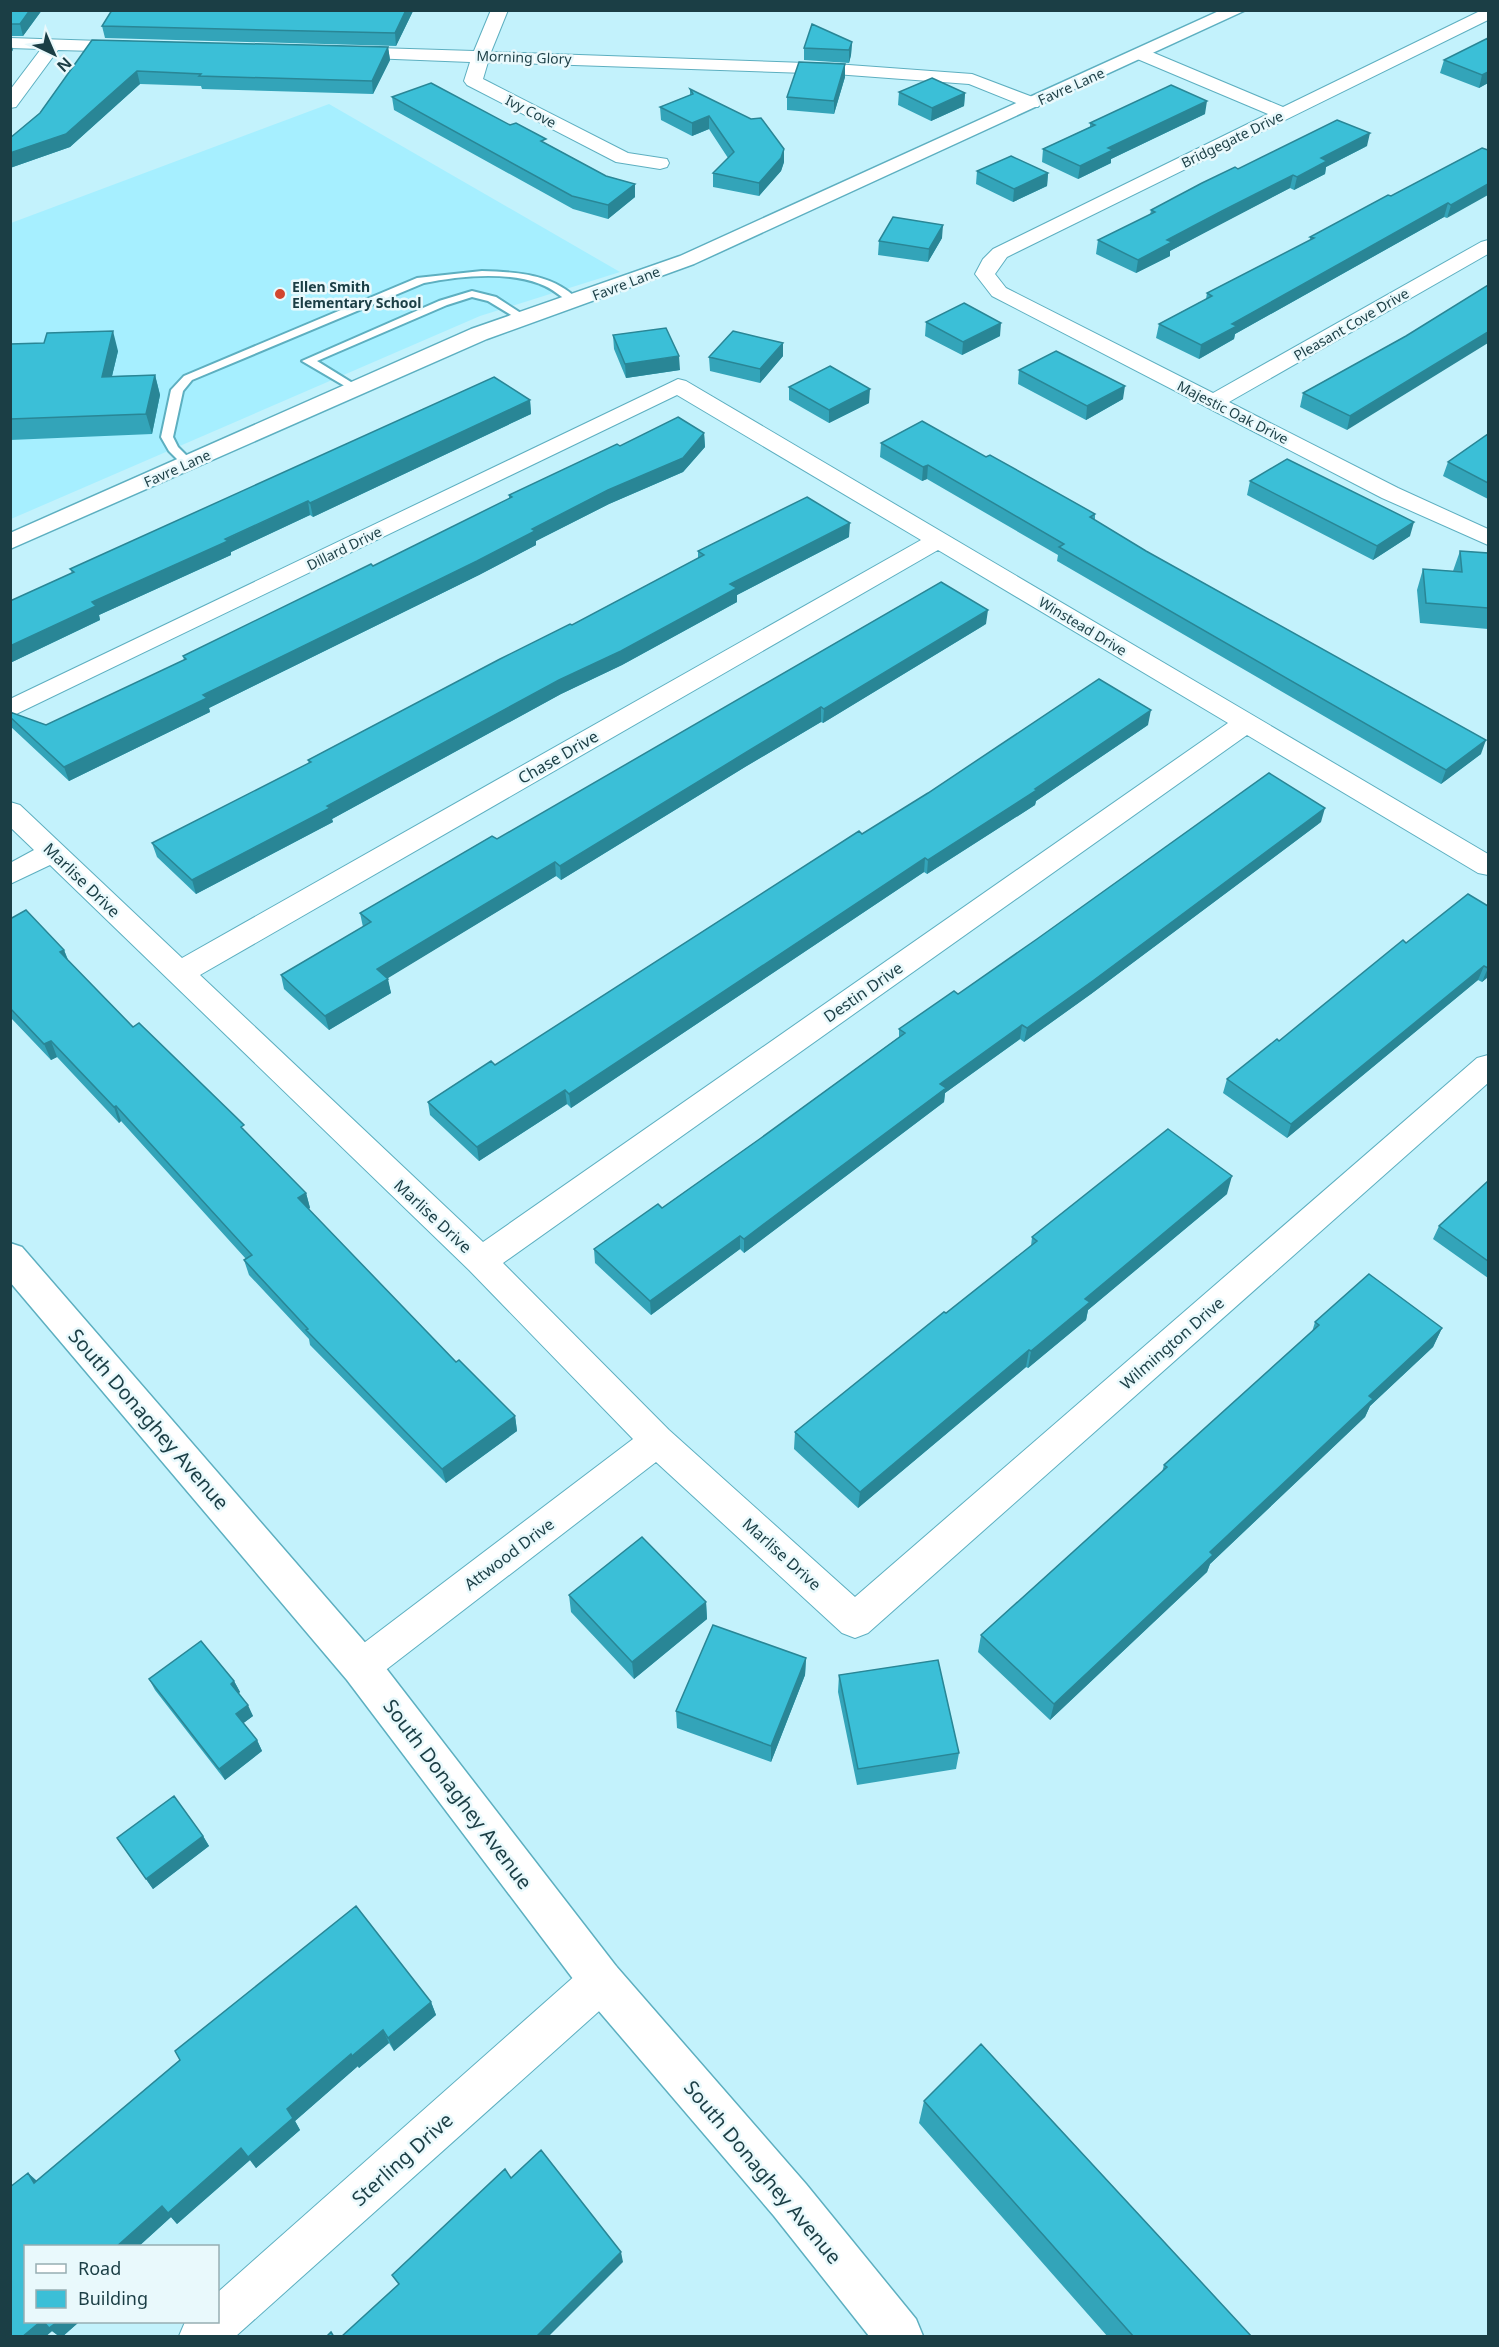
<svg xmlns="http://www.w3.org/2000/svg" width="1499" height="2347" font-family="'Noto Sans',sans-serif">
<rect width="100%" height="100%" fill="#c3f2fc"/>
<path fill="#a6efff" d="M329,104l291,168 -140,44 -469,203v-296z"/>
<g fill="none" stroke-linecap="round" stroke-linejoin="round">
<g stroke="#5dafc0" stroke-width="4">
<path id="service" d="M482,271c35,1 73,3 98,31l-9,2c-9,-7 -19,-16 -31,-20 -34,-13 -81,-8 -116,-1l-232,97 -9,11 -10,46 5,10 16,16 -10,3 -15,-15 -8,-14 10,-47 13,-14 233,-98z
M472,291l24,6 34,22 -9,2 -33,-20 -16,-4 -25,8 -130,56 42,26 2,2 -6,3 -53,-31 137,-60z"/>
</g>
<g stroke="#5dafc0" stroke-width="2">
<path id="minor" d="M491,10h17l-17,42 344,12 137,10 66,25 3,4 -3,4h-12l-57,-23 -134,-10 -347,-12 -5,17 145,74 39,6 2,4 -2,4 -7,2 -44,-7 -149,-77 -3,-4 6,-19 -125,-5 -9,-5 9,-5 129,4z
M1482,10h6v10l-481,237 -12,17 11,14 207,105 268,-151 7,-2v14l-259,148 169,86 90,41v16l-106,-47 -390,-202 -17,-22 8,-15 10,-10 275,-135 -133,-56 -3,-4 3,-4h12l136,57z
M10,38l121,4 9,5 -9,5 -73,-2 -42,57 -6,1v-18l31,-41 -31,-1z
M678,379l8,2 802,473v21l-10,-2 -231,-138 -744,528 166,167 186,167 622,-539 11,-3v28l-620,550 -13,5 -13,-5 -186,-171 -282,217 -13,5 -13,-5 -6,-12 6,-12 285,-216 -164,-169 -419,-405 -40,19v-21l24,-13 -24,-23v-25l10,3 162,153 739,-418 -244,-145 -667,322v-18zM938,550l290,173 -745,519 -283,-267z
M601,1960l15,6 6,15 -6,15 -380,340h-57l6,-14h33v-30l368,-326z"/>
</g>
<g stroke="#5dafc0" stroke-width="3">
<path id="tertiary" d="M1221,10h25l-552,254 -207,75 -477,210v-16l461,-204 209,-73z
M10,1243l12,4 353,407 241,312 190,218 110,135 7,17h-54l-95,-120 -188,-220 -239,-316 -337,-398z"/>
</g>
<use href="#service" fill="#fff" fill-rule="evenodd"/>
<use href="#minor" fill="#fff" fill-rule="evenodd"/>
<use href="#tertiary" fill="#fff" fill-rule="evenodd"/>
</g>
<path fill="#33a4b9" d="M10,10h32l-19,26h-13z
M413,11l-17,35 -291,-8 -3,-12z
M1488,38v45l-9,5 -39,-15 4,-13z
M92,40l296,7 2,13 -17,34 -171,-5 -1,-3 -61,-2 -70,63 -60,21v-30l30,-25z
M852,42l-1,13 -2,8 -45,-3v-12z
M845,64v13l-11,37 -47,-4v-13z
M690,89l94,60v13l-3,9 -22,25 -46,-9v-14l15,-15 -19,-29 -17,7 -31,-16 -1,-13 30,-12z
M899,92l66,1 -1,13 -33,15 -33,-16z
M392,97l155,47 59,32 29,8v13l-27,22 -35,-10 -179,-99z
M1205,114l-94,45v4l-33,16 -36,-17 1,-13 47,-22v-4z
M1367,146l-41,21 -1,7 -31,16 -4,-2 -70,36 -50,27v5l-34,17 -40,-19 2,-14 52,-25 1,-5z
M1482,148l-35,70 -3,-1 -209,117 -1,5 -35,20 -43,-21 3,-14 47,-25 1,-6 103,-52v-4l81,-41z
M977,171l71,2 -1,13 -34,16 -37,-18z
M942,238l-14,24 -50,-7 1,-14z
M926,322l74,14 -38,19 -37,-19z
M613,335l67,35 -54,8 -12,-29z
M1406,336l-59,94 -47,-23 3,-14z
M10,344l108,7 -6,25 43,-1 5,20 -8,39 -142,6z
M783,356l-23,27 -50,-12 -1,-14z
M1019,370l104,29 -37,21 -68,-36z
M789,387l80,16 -40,20 -40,-23z
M530,400l1,14 -218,103 -3,-2 -79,37v3l-132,60 1,5 -90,43v-62l62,-28 -2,-4z
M704,433l1,14 -22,25 -74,32 -73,37v4l-57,30 -270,133 1,4 -141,69 -59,-55v-14l36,13 138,-65 -1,-4 190,-90 136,-67v-4l111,-49z
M1488,434v65l-45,-23 5,-14z
M881,443l105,14 109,57v6l386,234 -40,30 -384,-223 1,-6 -131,-76 -5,2 -42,-24z
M1250,481l160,55 -37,24 -126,-65z
M849,537l-112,58v7l-115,63 -61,29 -229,125 1,3 -137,72 -39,-37 -5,-14 157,-79 -1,-4 264,-135 126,-67v-7z
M1460,551l28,2v76l-68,-6 -3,-33 6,-21 30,2z
M986,624l-163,99 -2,-1 -76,45 -184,113 -5,-4 -169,102 4,15 -62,37 -45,-41 -3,-14 82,-48 -3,-14 137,-74z
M1148,725l-112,76 -1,4 -108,69 -3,-2 -353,236 -4,-4 -88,57 -49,-46 -2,-13 67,-37 367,-231z
M1321,822l-230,172 -67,48 -4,-3 -75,54 -1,9 -200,151 -4,-4 -89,66 -56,-52 -1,-14 68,-41 99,-70 138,-101v-8l59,-35z
M1488,906v71l-6,5 -4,-2 -191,158 -64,-45 4,-14 52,-38 127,-98z
M10,919l54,31 5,12 64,65 113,105 60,61 4,15 -2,1 148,153 59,54 2,15 -71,52 -136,-138 -1,-6 -60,-64 -5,-15 2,-1 -125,-138 -2,2 -62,-66 -6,3 -40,-42z
M1488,1181v97l-55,-39 6,-13z
M1227,1194l-139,116 -2,10 -58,48 -2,-1 -168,141 -64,-59 1,-17 236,-186 1,-9z
M1315,1322l127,6 -9,19 -63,59 -5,11 -155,147 -3,8 -157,148 -72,-68 3,-17 181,-163 2,-7 148,-133z
M569,1595l137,7 1,17 -73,60 -63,-67z
M806,1658l-1,17 -34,87 -94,-34 -1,-17z
M839,1675l120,78 -3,16 -99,16 -19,-93z
M149,1679l85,2 6,11 -2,2 15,22 -10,7 14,17 5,11 -37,29 -70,-90z
M203,1836l6,10 -56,43 -36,-51z
M431,2002l5,13 -42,36 -5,-8 -30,25 -1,-2 -63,55 5,9 -44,38 -6,-8 -73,64 -6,-7 -33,30h-112v75h53l-17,15h-2l-8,-6 -7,6h-35l18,-164 9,8z
M924,2101l328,236h-144l-189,-214z"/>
<path fill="#298696" d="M30,10h12l-19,26 -3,-12z
M406,10l7,1 -17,35 -1,-13z
M10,41l3,9 -3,4z
M852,42l-1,13 -2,8v-13z
M388,47l2,13 -17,34 -1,-13z
M845,64v13l-11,37v-13z
M137,71l3,13 -70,63 -60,21v-15z
M1488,72v11l-9,5 3,-13z
M965,93l-1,13 -33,15 1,-13z
M1207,101l-2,13 -94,45v4l-33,16 2,-13 28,-18z
M709,116v13l-17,7v-13z
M1370,133l-3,13 -41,21 -1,7 -31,16 3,-13 24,-19z
M784,149v13l-3,9 -22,25v-13z
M1048,173l-1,13 -34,16 1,-13z
M1293,175l-3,13 -120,63v5l-34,17 2,-13 29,-20z
M635,184v13l-27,22v-14z
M1488,184v11l-41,23 4,-13z
M1448,203l-4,14 -209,117 -1,5 -35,20 2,-14 31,-21z
M943,225l-1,13 -14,24 1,-13z
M1001,323l-1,13 -38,19 1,-13z
M113,331l5,20 -11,46 -5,-20z
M1488,332v11l-141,87 3,-14z
M783,343v13l-23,27v-14z
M679,356l1,14 -54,8 -1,-14z
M155,375l5,20 -8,39 -6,-20z
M1125,386l-2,13 -37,21 1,-14z
M870,389l-1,14 -40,20v-13z
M530,400l1,14 -218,103 -3,-14z
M704,433l1,14 -22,25 -74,32 -73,37v4l-57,30 -270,133 1,4 -141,69 -5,-14 139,-72z
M928,465l-1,14 -5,2 1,-14z
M308,501l2,14 -79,37v3l-132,60 1,5 -90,43v-17l82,-44z
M1414,522l-4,14 -37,24 4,-14z
M850,523l-1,14 -112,58v7l-115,63 -61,29 -229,125 1,3 -137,72 -4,-14 538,-296z
M988,610l-2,14 -163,99 1,-14z
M821,707v15l-76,45 -184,113 -1,-14 185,-113z
M1151,710l-3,15 -112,76 -1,4 -108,69 1,-14z
M1486,740l-5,14 -40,30 5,-14z
M1325,808l-4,14 -230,172 -67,48 3,-14z
M925,858l-1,14 -353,236 -2,-14z
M555,862l1,14 -176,107 -3,-14z
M64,950l6,16 -10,-14z
M1484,966l-6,14 -191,158 4,-14z
M1488,968v9l-6,5z
M388,979l3,14 -62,37 -4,-14z
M1022,1025l-2,14 -75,54 -1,9 -200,151v-14l196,-155z
M51,1041l6,16 -6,3 -7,-16z
M565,1090l2,14 -88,57 -2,-14z
M116,1106l5,15 -2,2 -5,-16z
M1232,1176l-5,18 -139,116 -2,10 -58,48 3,-17 54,-52z
M306,1193l4,15 -8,5 -4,-15z
M740,1236v13l-89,66 -1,-14z
M1442,1328l-9,19 -63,59 -5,11 -155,147 -3,8 -157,148 4,-16 156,-152 159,-156z
M1029,1350l-3,17 -168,141 2,-16z
M515,1416l2,15 -71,52 -4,-14z
M706,1602l1,17 -73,60 -2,-17z
M806,1658l-1,17 -34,87v-16z
M234,1681l6,11 -4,3 -5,-11z
M248,1705l5,11 -12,9 -5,-11z
M257,1740l5,11 -37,29 -6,-11z
M203,1836l6,10 -56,43 -7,-10z
M431,2002l5,13 -42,36 -6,-13z
M383,2030l6,13 -30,25 -7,-12z
M351,2054l7,12 -63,55 5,9 -44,38 -6,-8 -73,64 -6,-7 -33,30h-22l46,-41 79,-58z
M28,2173l12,11 -6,-1z
M621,2252l2,10 -75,75h-12z
M40,2322h39l-17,15h-2l-8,-6 -7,6h-23z"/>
<path fill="#3bbfd7" stroke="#298696" stroke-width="1.5" d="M10,10h20l-10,14h-10z
M112,10h294l-11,23 -293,-7z
M812,24l40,18 -3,8 -45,-2z
M1488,38v34l-6,3 -38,-15z
M92,40l296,7 -16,34 -173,-5 2,-2 -64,-3 -71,63 -56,19v-15l30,-25z
M799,62l46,2 -11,37 -47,-4z
M932,78l33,15 -33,15 -33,-16z
M431,83l79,42 6,-2 30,16 -5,2 65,35 29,8 -27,21 -36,-9 -180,-99z
M1171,85l36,16 -99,47 5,2 -33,16 -37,-17 52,-24 -5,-2z
M690,89l61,30 10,-1 23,31 -3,9 -22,25 -46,-10 21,-21 -25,-36 -17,7 -32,-16 33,-13z
M1337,120l33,13 -49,25 6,3 -30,16 -4,-2 -71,36 -55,29 5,2 -34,18 -40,-20 57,-28 -4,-2 51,-27 33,-16 3,2z
M1482,148l6,2v34l-37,21 -3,-2 -216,121 5,2 -36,19 -42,-21 53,-28 -5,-3 107,-55 -4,-1 78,-42 3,1z
M1011,156l37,17 -34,16 -37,-18z
M893,217l50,8 -14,24 -50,-8z
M1488,285v47l-138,84 -47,-23 103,-57z
M964,303l37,20 -38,19 -37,-20z
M666,328l13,28 -54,8 -12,-29z
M113,331l-11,46 53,-2 -9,39 -136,5v-75l34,-1 3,-10z
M733,331l50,12 -23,26 -51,-12z
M1056,351l69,35 -38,20 -68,-36z
M830,366l40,23 -41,21 -40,-23z
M494,377l36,23 -220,103 -2,-2 -83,38 3,2 -136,61 4,4 -86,40v-45l64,-29 -4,-3z
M678,417l26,16 -21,25 -75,32 -76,39 3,2 -58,30 -274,134 4,3 -143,69 -54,-50v-5l36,13 140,-66 -3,-3 188,-92 2,2 139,-69 -3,-2 108,-51 3,2z
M922,421l64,36 4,-2 105,59 -5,3 56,34 340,189 -40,30 -387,-223 5,-3 -136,-79 -5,2 -42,-24z
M1488,434v49l-40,-21z
M1287,459l127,63 -37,24 -127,-65z
M807,497l43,26 -120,61 7,4 -116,63 -62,29 -232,126 3,2 -138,72 -40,-37 159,-81 -3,-2 192,-101 70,-35 2,1 132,-70 -6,-4z
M1460,551l28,2v55l-62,-5 -3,-34 39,3z
M941,582l47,28 -164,99 -3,-2 -76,46 -185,113 -5,-4 -178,107 11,10 -63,37 -44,-41 90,-53 -11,-9 132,-77 5,3z
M1099,679l52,31 -116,79 2,1 -109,70 -3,-2 -356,236 -4,-4 -88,57 -49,-45 63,-41 4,4 364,-234 3,3 66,-41z
M1269,773l56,35 -231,172 -67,48 -5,-3 -82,59 6,4 -202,151 -4,-3 -90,65 -56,-52 64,-45 4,4 99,-70 144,-105 -6,-4 55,-38 4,3 79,-55z
M1468,894l20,12v62l-4,-2 -193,158 -64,-45 50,-40 2,2 124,-101 3,3z
M26,910l38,40 -4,2 73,75 6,-4 105,102 -3,2 65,66 -8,5 158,164 3,-2 56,56 -73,53 -136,-139 2,-1 -64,-69 8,-5 -136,-149 -2,1 -63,-66 -7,3 -34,-36v-89z
M1168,1129l64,47 -147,123 5,3 -59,49 -2,-1 -169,142 -65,-60 149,-120 2,1 91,-72 -5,-4z
M1488,1181v80l-49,-35z
M1369,1274l73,54 -73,68 4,3 -163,153 3,3 -159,149 -73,-69 186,-168 -3,-2 155,-140 -4,-3z
M642,1537l64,65 -74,60 -63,-67z
M713,1625l93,33 -35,88 -95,-35z
M201,1641l33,40 -3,3 17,21 -12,9 21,26 -38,29 -70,-90z
M938,1660l21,93 -101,16 -19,-94z
M174,1796l29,40 -57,43 -29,-41z
M356,1906l75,96 -43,36 -5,-8 -31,26 -1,-2 -64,55 6,9 -45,39 -7,-9 -73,65 -6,-7 -46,41h-90v75h14l-18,15h-12v-150l18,-14 6,10 146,-123 -5,-9z
M981,2044l271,293h-118l-210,-236z
M541,2150l80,102 -85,85h-195l58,-53 -7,-9 113,-106 6,9z
M44,2322h13l-8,6z
M331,2332l3,5h-8z"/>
<circle fill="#d2462e" stroke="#e9f9fc" stroke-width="2" cx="280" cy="294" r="6"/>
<g text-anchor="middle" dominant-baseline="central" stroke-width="5" stroke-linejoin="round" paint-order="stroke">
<g font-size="14" fill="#1b3e45" stroke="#e9f9fc">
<text transform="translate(524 57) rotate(2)">Morning Glory</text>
<text transform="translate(1071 86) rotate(-24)">Favre Lane</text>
<text transform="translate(531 111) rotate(27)">Ivy Cove</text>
<text transform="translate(1232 139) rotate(-26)">Bridgegate Drive</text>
<text transform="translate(626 283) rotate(-21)">Favre Lane</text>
<text transform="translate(1351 324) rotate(-30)">Pleasant Cove Drive</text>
<text transform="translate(1233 412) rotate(27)">Majestic Oak Drive</text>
<text transform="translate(177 468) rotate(-24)">Favre Lane</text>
<text transform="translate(344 548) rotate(-26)">Dillard Drive</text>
<text transform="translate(1083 626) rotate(31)">Winstead Drive</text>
</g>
<g font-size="14" font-weight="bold" fill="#1b3e45" stroke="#e9f9fc" text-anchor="start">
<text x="292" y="286">Ellen Smith<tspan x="292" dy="16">Elementary School</tspan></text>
</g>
<g font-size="16" fill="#1b3e45" stroke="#e9f9fc">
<text transform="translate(558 757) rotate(-30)">Chase Drive</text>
<text transform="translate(82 880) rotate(44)">Marlise Drive</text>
<text transform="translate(863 992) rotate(-35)">Destin Drive</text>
<text transform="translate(433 1216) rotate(43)">Marlise Drive</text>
<text transform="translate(1172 1343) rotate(-41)">Wilmington Drive</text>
<text transform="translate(509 1554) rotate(-37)">Attwood Drive</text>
<text transform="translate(782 1554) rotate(42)">Marlise Drive</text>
</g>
<g font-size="20" fill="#1b3e45" stroke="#e9f9fc">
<text transform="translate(149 1419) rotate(49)">South Donaghey Avenue</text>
<text transform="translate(458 1794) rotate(53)">South Donaghey Avenue</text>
<text transform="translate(402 2159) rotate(-42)">Sterling Drive</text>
<text transform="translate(763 2172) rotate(50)">South Donaghey Avenue</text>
</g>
</g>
<rect width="1499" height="2347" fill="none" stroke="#1b3e45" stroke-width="24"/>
<rect x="24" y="2245" width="195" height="78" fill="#e9f9fc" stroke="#97aeb3" stroke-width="1.5"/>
<rect x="36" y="2264" width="30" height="9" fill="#ffffff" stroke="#97aeb3" stroke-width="1.5"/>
<text x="78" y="2275" font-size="18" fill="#1b3e45">Road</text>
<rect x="36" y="2290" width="30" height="18" fill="#3bbfd7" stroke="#97aeb3" stroke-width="1.5"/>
<text x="78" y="2305" font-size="18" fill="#1b3e45">Building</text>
<g transform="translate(54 54) rotate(136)" stroke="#e9f9fc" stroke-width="4.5" paint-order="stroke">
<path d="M0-4.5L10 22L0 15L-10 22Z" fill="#1b3e45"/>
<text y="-9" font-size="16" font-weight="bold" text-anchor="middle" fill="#1b3e45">N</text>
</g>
</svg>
